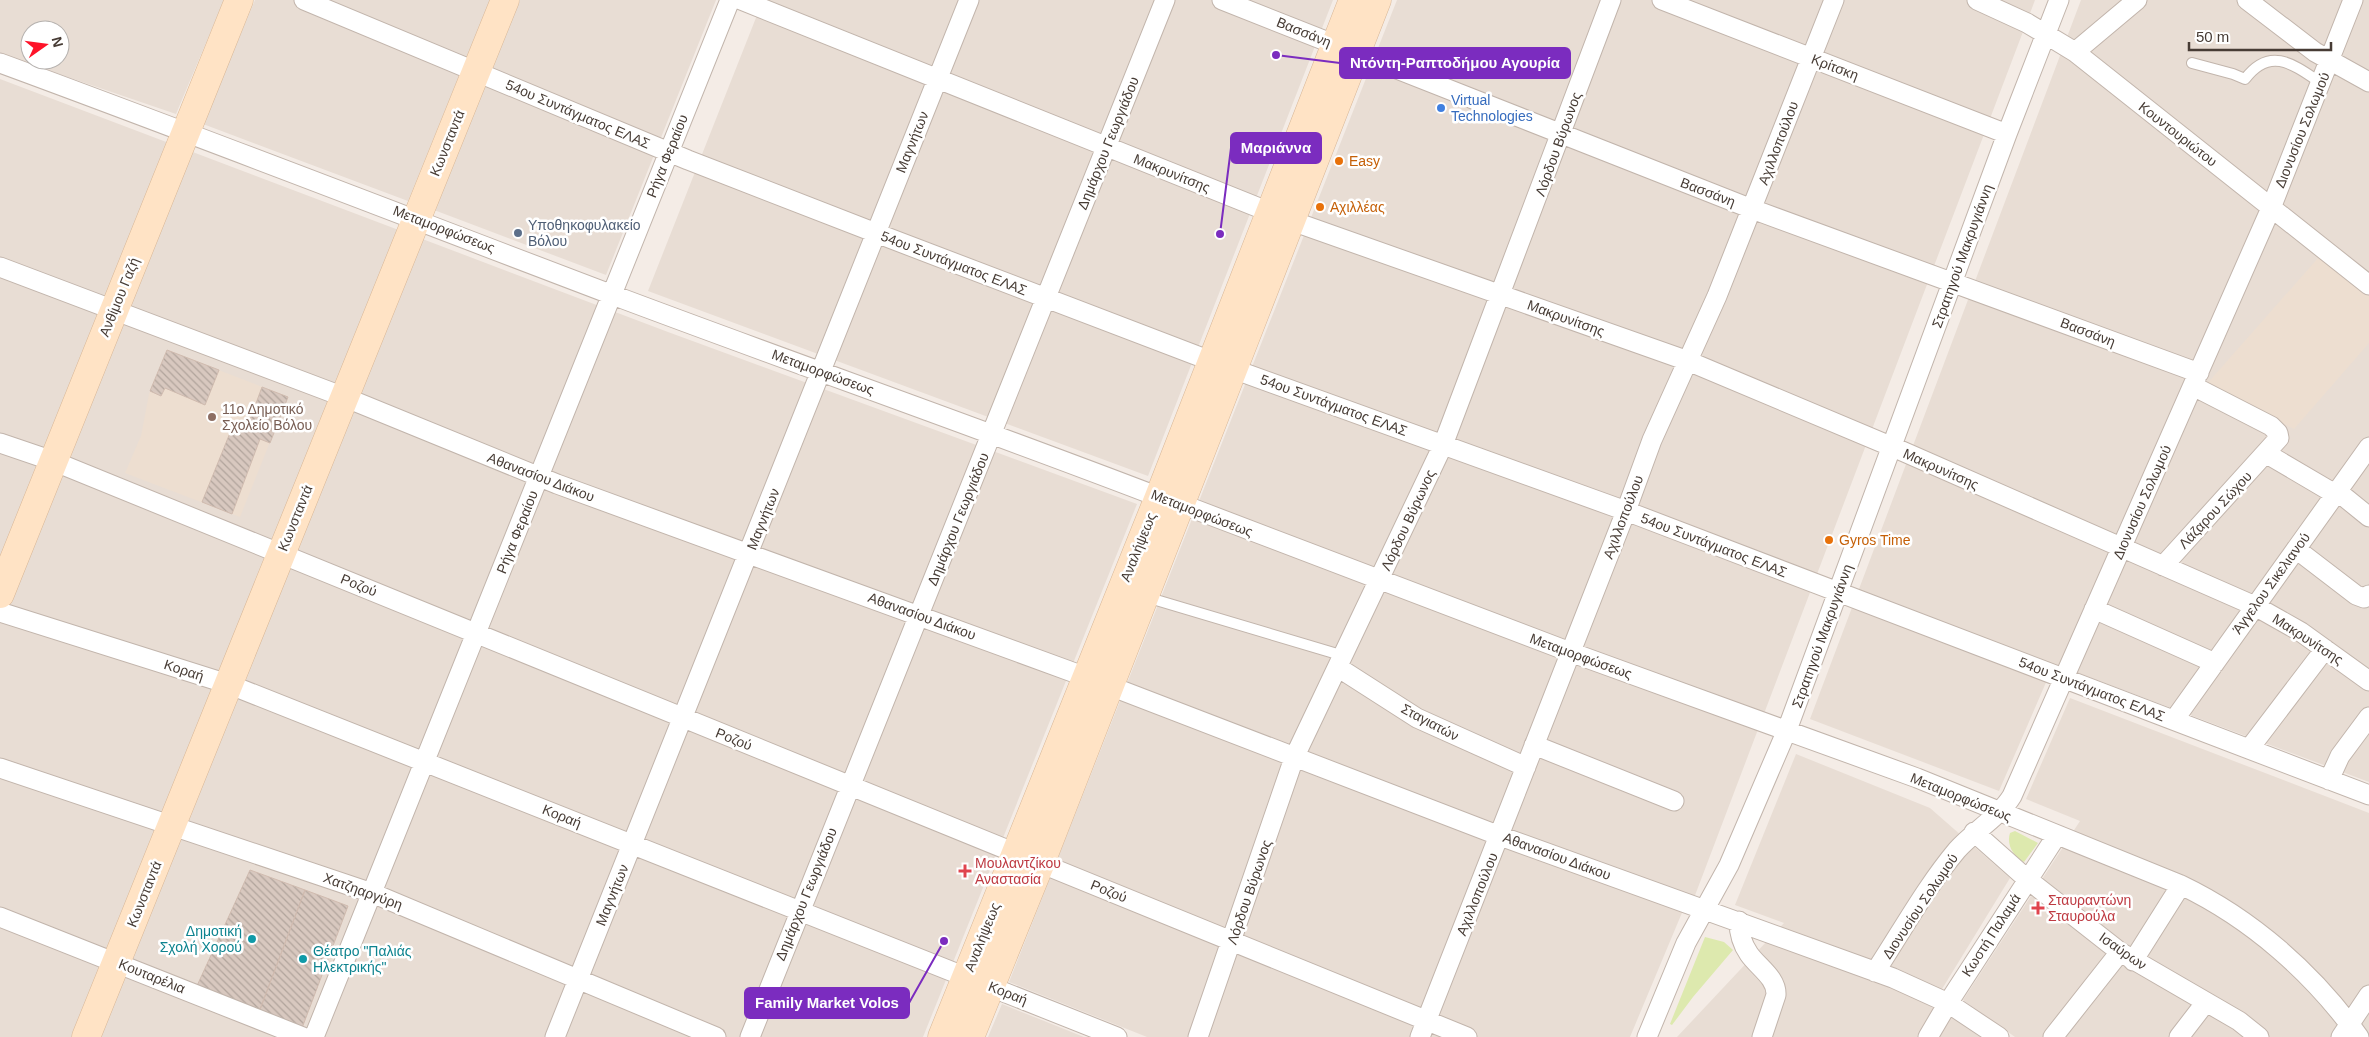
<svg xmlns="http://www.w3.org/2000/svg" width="2369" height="1037" font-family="Helvetica,sans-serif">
<defs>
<pattern id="building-back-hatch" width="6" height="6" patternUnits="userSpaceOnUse" patternTransform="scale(1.25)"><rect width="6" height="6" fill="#d8c8bf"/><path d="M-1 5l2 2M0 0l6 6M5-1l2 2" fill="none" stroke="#b1a49c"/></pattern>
</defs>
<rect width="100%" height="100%" fill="#f4ece6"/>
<path fill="#e8ddd4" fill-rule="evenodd" d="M0,0h224l-48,114 -176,-60zM30,30h30v30h-30z
M255,0h235l-82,201 -205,-77z
M520,0h196l-110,275 -172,-65z
M763,0h570l-185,476 -500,-185z
M1397,0h638l-341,898 -5,-2 -59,141h-483l-138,-55z
M2081,0h288v782l-315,-118 -55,127 -189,-72z
M0,79l668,253 469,172 -214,533h-923z
M2070,698l299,115v224h-354l-52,-37 117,-179 -54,-22z
M1796,754l134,54 80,70 -79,129 23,12 26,18h-303l107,-114 -49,-18z
M1002,1004l82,33h-96z"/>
<path fill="#edded0" d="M2319,257l50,39v47l-75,86 -88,-44z
M167,350l121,47 -48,120 -115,-44 16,-37 8,-42z"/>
<path fill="#dde9ae" d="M2015,831l23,12 -14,19c-10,-5 -18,-17 -14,-29z
M1705,937l19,5 9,8 -40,47 -21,28 -2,-1z"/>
<path fill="url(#building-back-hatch)" stroke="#d0bbaf" d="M167,350l52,20 -14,35 -40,-17 -4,8 -11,-5z
M262,387l26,10 -18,46 -10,-4 -28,75 -30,-12 30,-74h2l3,-7 11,4z
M250,870l55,20 -46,122 -63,-24z
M305,890l43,16 -46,122 -43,-16z"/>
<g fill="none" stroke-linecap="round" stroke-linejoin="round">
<g stroke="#c2b5ac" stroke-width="12">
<path id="lane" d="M2192,63l41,11 12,5c25,-33 48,-15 76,4
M1146,597l198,59"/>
</g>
<g stroke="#c2b5ac" stroke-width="21">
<path id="street" d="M304,0l384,160 188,73 335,128 415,150 743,284
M741,0l551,221 396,140 214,90 353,155 46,26 68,49
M1222,0l530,209 447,164
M1662,0l345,134
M1977,0l50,23 48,29 294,233
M2247,0l68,52 54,30
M2075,52l62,-52
M0,63c204,75 407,154 610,231 183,69 367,133 549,203
M0,267l344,130 213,87 529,193
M0,443l53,18 1414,576
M2267,454l68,40
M2337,491l32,26
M1181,504l389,148 347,126 264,107c71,34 132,88 178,152
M2296,549l60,46 8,3 5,-3
M2163,566l116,-128 -1,-5 -7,-7 -78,-40
M2094,609l121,54
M0,612l228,72 889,353
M1339,668l78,50 109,49
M1110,686l390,150 393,142 55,25 51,34
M2174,720l195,-273
M1534,745l140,56
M2249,749l76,-100
M0,768l372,125 344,144
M2329,780l11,-24 29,-39
M1974,832l53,47 93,73 119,69 20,16
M0,917l303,120
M1739,921c0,11 3,23 10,33 9,13 28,24 27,41l-14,42
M2133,961l48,-76
M1875,972c27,-41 51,-85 82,-122 17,-19 42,-33 55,-54l259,-588 82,-208
M314,1037l416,-1037
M555,1037l414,-1037
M750,1037l415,-1037
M1198,1037l96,-279 149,-313 168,-445
M1420,1037l206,-526 26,-71 65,-144 117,-296
M1647,1037l39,-94 43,-78 58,-135 220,-596 52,-134
M1928,1037l20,-34 109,-168
M2053,1037l67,-85
M2179,1037l27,-35
M2341,1037l28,-42"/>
</g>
<g stroke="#d8b797" stroke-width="29">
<path id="secondary" d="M0,594l239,-594
M86,1037l419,-1037
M942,1037l217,-540 194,-497
M970,1037l71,-175 336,-862"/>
</g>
<use href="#lane" stroke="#fff" stroke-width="10"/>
<use href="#street" stroke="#fff" stroke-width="19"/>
<use href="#secondary" stroke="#ffe3c5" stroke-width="28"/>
</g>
<circle fill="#3f7fe0" stroke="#fff" stroke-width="2" cx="1441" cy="108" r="5"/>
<g fill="#e8710a" stroke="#fff" stroke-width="2">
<circle cx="1339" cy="161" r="5"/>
<circle cx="1320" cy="207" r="5"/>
<circle cx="1829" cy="540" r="5"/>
</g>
<circle fill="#5c6f8a" stroke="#fff" stroke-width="2" cx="518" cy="233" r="5"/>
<circle fill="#8d6e63" stroke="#fff" stroke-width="2" cx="212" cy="417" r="5"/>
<g fill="#e0444e" stroke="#fff" stroke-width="2">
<path d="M962.5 863.5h5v5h5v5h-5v5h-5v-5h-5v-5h5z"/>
<path d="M2035.5 900.5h5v5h5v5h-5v5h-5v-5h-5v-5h5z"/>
</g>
<g fill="#0f9aa8" stroke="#fff" stroke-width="2">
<circle cx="252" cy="939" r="5"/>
<circle cx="303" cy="959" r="5"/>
</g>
<g text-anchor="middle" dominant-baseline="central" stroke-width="5" stroke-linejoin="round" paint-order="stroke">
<g font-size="14" fill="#473c35" stroke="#fff">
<text transform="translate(1304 32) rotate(22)">Βασσάνη</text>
<text transform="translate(1835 67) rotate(21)">Κρίτσκη</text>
<text transform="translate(578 114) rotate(23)">54ου Συντάγματος ΕΛΑΣ</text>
<text transform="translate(2302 130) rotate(-68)">Διονυσίου Σολωμού</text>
<text transform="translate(2178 134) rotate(38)">Κουντουριώτου</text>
<text transform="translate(912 142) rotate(-68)">Μαγνήτων</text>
<text transform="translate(447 143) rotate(-68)">Κωνσταντά</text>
<text transform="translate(1108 143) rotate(-68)">Δημάρχου Γεωργιάδου</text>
<text transform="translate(1778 143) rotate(-69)">Αχιλλοπούλου</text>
<text transform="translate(1558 144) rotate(-70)">Λόρδου Βύρωνος</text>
<text transform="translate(667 156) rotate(-68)">Ρήγα Φεραίου</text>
<text transform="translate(1172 173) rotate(22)">Μακρυνίτσης</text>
<text transform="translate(1708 192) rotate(21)">Βασσάνη</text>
<text transform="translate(444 229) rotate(21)">Μεταμορφώσεως</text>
<text transform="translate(1962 256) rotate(-70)">Στρατηγού Μακρυγιάννη</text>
<text transform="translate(954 263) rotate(21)">54ου Συντάγματος ΕΛΑΣ</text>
<text transform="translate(119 297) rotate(-68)">Ανθίμου Γαζή</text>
<text transform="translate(1566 318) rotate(20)">Μακρυνίτσης</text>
<text transform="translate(2088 332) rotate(21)">Βασσάνη</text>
<text transform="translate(823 372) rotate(20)">Μεταμορφώσεως</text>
<text transform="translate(1334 405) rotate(20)">54ου Συντάγματος ΕΛΑΣ</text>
<text transform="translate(1941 469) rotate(24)">Μακρυνίτσης</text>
<text transform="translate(541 477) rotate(21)">Αθανασίου Διάκου</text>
<text transform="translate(2142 502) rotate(-66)">Διονυσίου Σολωμού</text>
<text transform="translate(2215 510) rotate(-47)">Λάζαρου Σώχου</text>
<text transform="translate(1202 513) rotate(21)">Μεταμορφώσεως</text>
<text transform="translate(1623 517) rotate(-69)">Αχιλλοπούλου</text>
<text transform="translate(295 518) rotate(-68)">Κωνσταντά</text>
<text transform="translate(763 519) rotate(-68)">Μαγνήτων</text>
<text transform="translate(958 519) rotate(-68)">Δημάρχου Γεωργιάδου</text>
<text transform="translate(1408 520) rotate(-65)">Λόρδου Βύρωνος</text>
<text transform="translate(517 532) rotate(-68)">Ρήγα Φεραίου</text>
<text transform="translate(1714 545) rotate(21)">54ου Συντάγματος ΕΛΑΣ</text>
<text transform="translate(1138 547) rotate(-68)">Αναλήψεως</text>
<text transform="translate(2271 583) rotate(-54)">Άγγελου Σικελιανού</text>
<text transform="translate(359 585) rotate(22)">Ροζού</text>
<text transform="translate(922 616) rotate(20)">Αθανασίου Διάκου</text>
<text transform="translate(1822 636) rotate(-70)">Στρατηγού Μακρυγιάννη</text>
<text transform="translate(2308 639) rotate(33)">Μακρυνίτσης</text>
<text transform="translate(1581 656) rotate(20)">Μεταμορφώσεως</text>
<text transform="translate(184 670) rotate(18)">Κοραή</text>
<text transform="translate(2092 689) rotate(21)">54ου Συντάγματος ΕΛΑΣ</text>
<text transform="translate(1430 722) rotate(28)">Σταγιατών</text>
<text transform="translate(734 739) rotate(22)">Ροζού</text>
<text transform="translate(1961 797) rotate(22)">Μεταμορφώσεως</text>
<text transform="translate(562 816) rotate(22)">Κοραή</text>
<text transform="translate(1557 856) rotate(20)">Αθανασίου Διάκου</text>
<text transform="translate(363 891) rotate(20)">Χατζηαργύρη</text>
<text transform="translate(1109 891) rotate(22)">Ροζού</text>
<text transform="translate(1249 892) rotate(-71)">Λόρδου Βύρωνος</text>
<text transform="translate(144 894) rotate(-68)">Κωνσταντά</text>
<text transform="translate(806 894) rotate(-68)">Δημάρχου Γεωργιάδου</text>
<text transform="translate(1477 894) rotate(-68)">Αχιλλοπούλου</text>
<text transform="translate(612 895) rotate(-68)">Μαγνήτων</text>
<text transform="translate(1920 906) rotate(-56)">Διονυσίου Σολωμού</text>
<text transform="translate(1991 935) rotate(-57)">Κωστή Παλαμά</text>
<text transform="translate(982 937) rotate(-68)">Αναλήψεως</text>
<text transform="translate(2123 951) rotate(35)">Ισαύρων</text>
<text transform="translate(152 976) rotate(22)">Κουταρέλια</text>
<text transform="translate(1008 993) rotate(22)">Κοραή</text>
</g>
<g font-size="14" fill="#366cbe" stroke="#fff" text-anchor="start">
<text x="1451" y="100">Virtual<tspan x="1451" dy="16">Technologies</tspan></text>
</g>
<g font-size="14" fill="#c56008" stroke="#fff" text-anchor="start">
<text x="1349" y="161">Easy</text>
<text x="1330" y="207">Αχιλλέας</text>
<text x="1839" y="540">Gyros Time</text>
</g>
<g font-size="14" fill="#4e5e75" stroke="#fff" text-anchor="start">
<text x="528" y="225">Υποθηκοφυλακείο<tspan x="528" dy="16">Βόλου</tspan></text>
</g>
<g font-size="14" fill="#785e54" stroke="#fff" text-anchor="start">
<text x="222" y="409">11ο Δημοτικό<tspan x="222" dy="16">Σχολείο Βόλου</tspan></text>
</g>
<g font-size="14" fill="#be3a42" stroke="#fff" text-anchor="start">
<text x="975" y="863">Μουλαντζίκου<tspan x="975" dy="16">Αναστασία</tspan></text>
<text x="2048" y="900">Σταυραντώνη<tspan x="2048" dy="16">Σταυρούλα</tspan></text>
</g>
<g font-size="14" fill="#0d838f" stroke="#fff" text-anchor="end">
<text x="242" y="931">Δημοτική<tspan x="242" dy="16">Σχολή Χορού</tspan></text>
<text x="313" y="951" text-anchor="start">Θέατρο "Παλιάς<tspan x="313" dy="16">Ηλεκτρικής"</tspan></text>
</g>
</g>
<path fill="none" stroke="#7b2cbf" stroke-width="2" d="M1276 55L1340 63M1220 234L1231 148M944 941L909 1003"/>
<g fill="#7b2cbf" stroke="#fff" stroke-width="2">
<circle cx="1276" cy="55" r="5"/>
<circle cx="1220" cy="234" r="5"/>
<circle cx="944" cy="941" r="5"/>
</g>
<g fill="#7b2cbf" stroke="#7b2cbf" stroke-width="2">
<rect x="1340" y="48" width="230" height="30" rx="5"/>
<rect x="1231" y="133" width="90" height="30" rx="5"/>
<rect x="745" y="988" width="164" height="30" rx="5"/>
</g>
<g font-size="15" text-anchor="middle" font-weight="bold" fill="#fff">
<text x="1455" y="68">Ντόντη-Ραπτοδήμου Αγουρία</text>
<text x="1276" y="153">Μαριάννα</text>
<text x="827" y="1008">Family Market Volos</text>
</g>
<g transform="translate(45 45) rotate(76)"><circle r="24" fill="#ffffff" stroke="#b5b1ae"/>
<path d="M0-4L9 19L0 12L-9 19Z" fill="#fe1329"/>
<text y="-8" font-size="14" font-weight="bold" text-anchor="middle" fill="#473c35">N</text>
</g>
<path d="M2189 42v8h142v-8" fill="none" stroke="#473c35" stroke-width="2.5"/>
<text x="2196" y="42" font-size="15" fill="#473c35" stroke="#ffffff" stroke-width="4" paint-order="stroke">50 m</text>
</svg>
